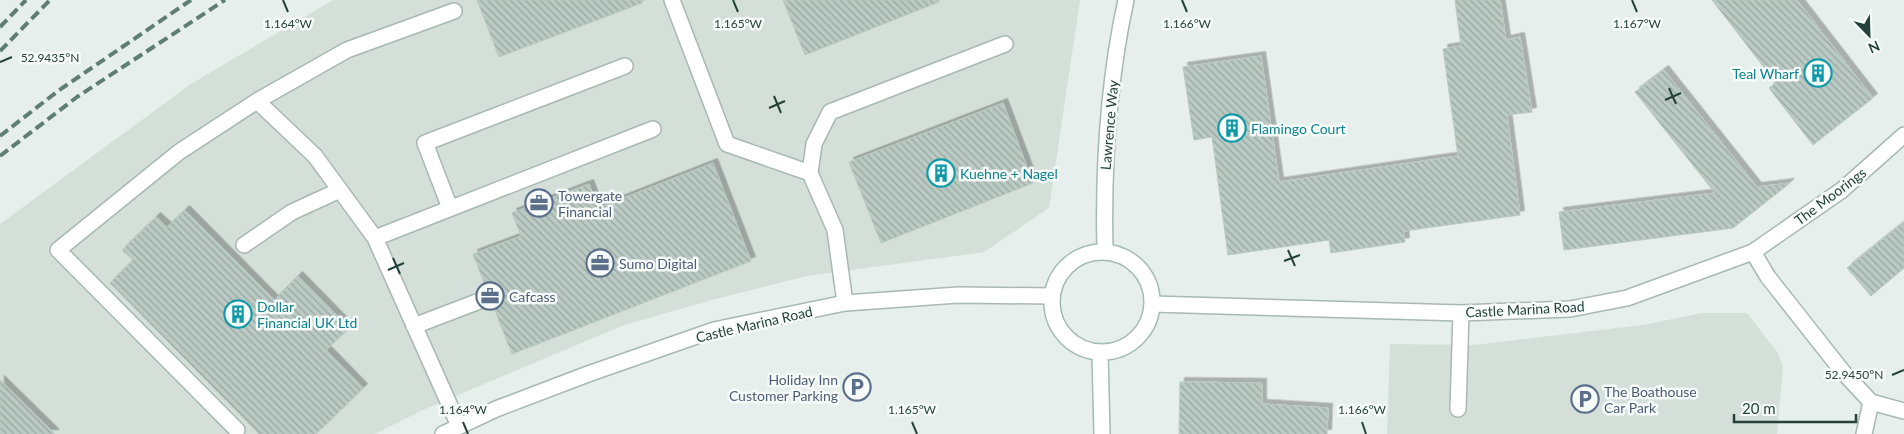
<svg xmlns="http://www.w3.org/2000/svg" width="1904" height="434" font-family="Lato,sans-serif">
<defs>
<pattern id="building-back-hatch" width="6" height="6" patternUnits="userSpaceOnUse" patternTransform="scale(1.25)"><rect width="6" height="6" fill="#bbcac4"/><path d="M-1 5l2 2M0 0l6 6M5-1l2 2" fill="none" stroke="#98a6a0"/></pattern>
<filter id="shadow"><feDropShadow dx="4.5" dy="-4.5" stdDeviation="0" flood-color="#0004"/></filter>
</defs>
<rect width="100%" height="100%" fill="#e6efeb"/>
<path fill="#d4dfda" d="M333,0h747l-31,208 -65,44 -177,24 -95,24 -88,25 -199,84 -50,25h-375v-210l191,-140z
M1702,313h45l30,39 6,14 -6,68h-390l3,-90 84,1 169,-20z"/>
<path fill="url(#building-back-hatch)" stroke="#b8c9c2" filter="url(#shadow)" d="M477,0h164l1,3 -143,54z
M783,0h156v2l-134,53z
M1455,0h45l6,40 14,-3 12,75 -25,3 13,100 -116,16 1,11 -74,11 -2,-13 -101,15 -16,-118 -18,3 -11,-73 78,-11 18,126 179,-26 -15,-107 18,-3z
M1712,0h85l76,98 -60,47 -44,-57 7,-5z
M1664,70l93,117 33,-4 -57,45 -169,22 -5,-38 156,-19 -80,-101z
M1003,103l30,80 -152,60 -32,-81z
M713,163l38,98 -239,93 -39,-100 48,-18 -9,-23 77,-29 9,24z
M185,210l89,90 24,-24 51,52 -23,22 37,38 -47,46h-57l-149,-151 23,-23 -11,-10 34,-33 11,10z
M1904,222v46l-33,28 -24,-28z
M0,380l55,54h-55z
M1180,382l82,1v21l66,4 -1,26h-148z"/>
<g fill="none" stroke-linecap="round" stroke-linejoin="round">
<g stroke="#a8b8b2" stroke-width="18">
<path id="lane" d="M672,0l55,144 83,29 4,-29 16,-32 175,-68
M257,101l58,55 60,82 84,188
M810,173l25,57 10,73
M450,208l-25,-65 200,-77
M375,238l278,-109
M244,245l48,-33 48,-22
M414,326l68,-26
M1458,409l3,-96
M237,430l-179,-180 121,-98 78,-51 90,-51 107,-39
M1864,434l7,-32"/>
</g>
<g stroke="#a8b8b2" stroke-width="18">
<path id="street" d="M1105,251c-2,-84 3,-169 21,-251
M1753,252l15,25 75,95 28,30 33,9
M1153,304l308,9 109,-4 57,-11 126,-46 89,-62 62,-55
M443,434l53,-25 92,-35 126,-44 131,-27 113,-8 94,1"/>
</g>
<g stroke="#a4bbb3" stroke-width="18">
<path id="secondary" d="M1052 302a50 50 0 1 1 100 0a50 50 0 1 1-100 0Z
M1100,353l2,81"/>
</g>
<use href="#lane" stroke="#fff" stroke-width="15"/>
<use href="#street" stroke="#fff" stroke-width="15"/>
<use href="#secondary" stroke="#fff" stroke-width="15"/>
<path stroke="#5f7d75" stroke-width="4" stroke-dasharray="10 5" stroke-linecap="butt" d="M0,27l26,-27
M0,51l50,-51
M0,136l58,-45 133,-91
M0,156l77,-59 148,-97"/>
</g>
<path fill="none" stroke="#24423a" stroke-width="2" d="M283,0l5,12M733,0l5,12M1182,0l5,12M1632,0l5,12M0,62l12,-5M1669,88l7,16M774,96l7,17M1665,100l16,-7M769,108l16,-7M1288,250l7,16M393,258l7,16M1284,261l16,-6M388,270l16,-7M1892,375l12,-5M463,422l5,12M912,422l5,12M1362,422l4,12"/>
<defs>
<g id="building-ring" transform="scale(1.4375)"><circle r="9.5" fill="#f7fbf9" stroke="#0f9aa8" stroke-width="1.5"/><path d="M-4-6H4V6H1V3H-1V6H-4ZM-2.5-4.3h1.7v1.8h-1.7ZM.8-4.3h1.7v1.8H.8ZM-2.5-1h1.7V.8h-1.7ZM.8-1h1.7V.8H.8Z" fill="#0f9aa8"/></g>
<g id="office-ring" transform="scale(1.4375)"><circle r="9.5" fill="#f7fbf9" stroke="#5c6f8a" stroke-width="1.5"/><path d="M-6-3h4V-5.5h4V-3h4V5H-6ZM-1-4.5V-3h2v-1.5ZM-6 0V1H6V0Z" fill="#5c6f8a"/></g>
<g id="parking-ring" transform="scale(1.4375)"><circle r="9.5" fill="#f7fbf9" stroke="#5c6f8a" stroke-width="1.5"/><path d="M-3.5-5.5H1a3.5 3.5 0 0 1 0 7H-1V5.5H-3.5ZM-1-3.4V-.6H.8a1.4 1.4 0 0 0 0-2.8Z" fill="#5c6f8a"/></g>
</defs>
<g fill-rule="evenodd">
<use href="#building-ring" x="1818" y="73"/>
<use href="#building-ring" x="1232" y="128"/>
<use href="#building-ring" x="941" y="173"/>
<use href="#office-ring" x="539" y="203"/>
<use href="#office-ring" x="600" y="263"/>
<use href="#office-ring" x="490" y="296"/>
<use href="#building-ring" x="238" y="314"/>
<use href="#parking-ring" x="857" y="387"/>
<use href="#parking-ring" x="1585" y="399"/>
</g>
<g text-anchor="middle" dominant-baseline="central" stroke-width="5" stroke-linejoin="round" paint-order="stroke">
<g font-size="14" fill="#0d838f" stroke="#f7fbf9" text-anchor="start">
<text x="1799" y="73" text-anchor="end">Teal Wharf</text>
<text x="1251" y="128">Flamingo Court</text>
<text x="960" y="173">Kuehne + Nagel</text>
<text x="257" y="306">Dollar<tspan x="257" dy="16">Financial UK Ltd</tspan></text>
</g>
<g font-size="14" fill="#24423a" stroke="#f7fbf9">
<text transform="translate(1109 125) rotate(-85)">Lawrence Way</text>
<text transform="translate(1830 196) rotate(-37)">The Moorings</text>
<text transform="translate(1525 309) rotate(-3)">Castle Marina Road</text>
<text transform="translate(754 324) rotate(-13)">Castle Marina Road</text>
</g>
<g font-size="14" fill="#4e5e75" stroke="#f7fbf9" text-anchor="start">
<text x="558" y="195">Towergate<tspan x="558" dy="16">Financial</tspan></text>
<text x="619" y="263">Sumo Digital</text>
<text x="509" y="296">Cafcass</text>
<text x="838" y="379" text-anchor="end">Holiday Inn<tspan x="838" dy="16">Customer Parking</tspan></text>
<text x="1604" y="391">The Boathouse<tspan x="1604" dy="16">Car Park</tspan></text>
</g>
</g>
<g font-size="12" text-anchor="middle" fill="#24423a" stroke="#f7fbf9" stroke-width="5" stroke-linejoin="round" paint-order="stroke">
<text x="288" y="28">1.164°W</text>
<text x="738" y="28">1.165°W</text>
<text x="1187" y="28">1.166°W</text>
<text x="1637" y="28">1.167°W</text>
<text x="50" y="62">52.9435°N</text>
<text x="1854" y="379">52.9450°N</text>
<text x="463" y="414">1.164°W</text>
<text x="912" y="414">1.165°W</text>
<text x="1362" y="414">1.166°W</text>
</g>
<g transform="translate(1869 35) rotate(157)" stroke="#f7fbf9" stroke-width="4" paint-order="stroke">
<path d="M0-4L9 19L0 12L-9 19Z" fill="#24423a"/>
<text y="-8" font-size="14" font-weight="bold" text-anchor="middle" fill="#24423a">N</text>
</g>
<path d="M1734 414v8h122v-8" fill="none" stroke="#24423a" stroke-width="2.5"/>
<text x="1742" y="414" font-size="15" fill="#24423a" stroke="#f7fbf9" stroke-width="4" paint-order="stroke">20 m</text>
</svg>
